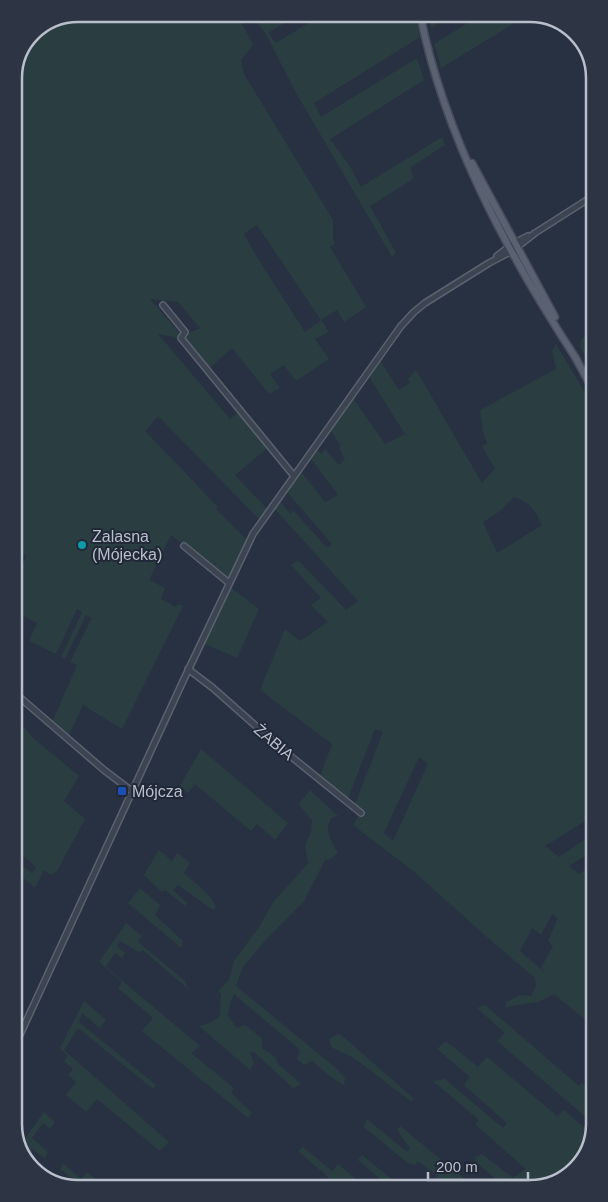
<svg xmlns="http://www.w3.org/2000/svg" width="608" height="1202" font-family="Helvetica,sans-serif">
<rect width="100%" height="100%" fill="#283141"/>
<path fill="#2a3e42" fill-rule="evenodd" d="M79,14h158l16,31 -12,15 3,14 89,146v19l2,4 -5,4 36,60 -22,15 -7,-12 -16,10 8,12 -14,7 14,20 -33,22 -12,-16 -14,9 10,14 -11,6 -37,-46 -25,22 -26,-32 -23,-4 72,85 10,-8 30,35 -35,29 33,35 -8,10 -102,-104 -13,15 73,76 -2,2 31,31 -19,40 -57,-45 -22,45 16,8 -4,11 15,8 2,-3 5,2 -61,123 -39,-24 -16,34 -16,-14 26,-60 -7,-3 22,-44 -6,-3 -21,44 -4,-2 21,-45 -5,-3 -21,45 -27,-13 8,-18 -21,-11v-33l11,-24 -11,-2 -2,-478 19,-42zM257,225l64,95 -16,12 -47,-73 -14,-25zM150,299l28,3 22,26 -18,8z
M250,14h49l-31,19 8,10 47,-29h92l5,23 -106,66 7,14 96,-59 7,22 -94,59 19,26 12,22 81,-50 3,8 -34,22 2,12 -43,27 26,47 -4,4 -97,-166 -29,-57z
M428,14h25l-22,14z
M482,14h47l-88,54 -7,-24z
M591,333v35l-11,-22 1,-7z
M556,344l35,59 2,413 -48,30 14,11 34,-23v17l-24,15 10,8 14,-10 1,163 -40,-33 -16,8 -32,5v-5l14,-7 11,1 5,-10 -1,-8 -48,-41 -75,-67 -59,-45 7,-12 -6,-6 29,-75 -8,-3 -28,72 -28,-22 13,-35 -72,-54 25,-61 15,12 28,-19 -17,-17 10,-7 -30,-33 7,-5 48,50 12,-9 -84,-93 6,-7 10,13 3,-4 34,38 5,-4 -46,-53 14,-21 25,32 13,-7 -28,-38 6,-8 5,5 4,-5 14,16 6,-6 -6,-11 2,-2 -11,-17 21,-34 34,49 20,-10 -37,-59 11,-16 20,31 11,-7 -2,-4 8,-9 66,113 13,-14 -13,-23 5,-3 -4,-11 -3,-22 76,-41 -4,-19zM514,497c18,7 20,12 28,28l-45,28 -14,-31 17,-11zM419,757l9,7 -35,77 -9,-8zM552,914l6,4 -10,23 5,5 -12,22 4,5 -25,-22 12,-23 9,7z
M230,587l29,22 -22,49 -34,-15z
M17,719l16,19 46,38 -15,25 21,18 -28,52 -6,4 -7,-5 -9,18 -18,-15v-12l15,12 4,-6 -19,-16z
M201,749l87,74 -13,17 -18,-16 -6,7 -56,-47 -7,9 -8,-7z
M310,790l28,26 -6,1c-9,11 -1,25 6,35l-7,7 -6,1 -21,41 -42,43 -19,23 -7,19 101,83 8,9 -1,7 -13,-8 -19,-16 -8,4 -7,-6 3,-9 -66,-56 -4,9 -2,13 9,12 8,-3 17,13v10l14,10 2,6 23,20 -8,4 -39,-36 -4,1 4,10 -4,7 -51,-44 13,-4 7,-5 2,-23 -3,-3 11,-11 5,-19 25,-34 15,-26 23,-25 11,-13 -3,-18 6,-13 1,-11 -13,-17z
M159,850l13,11 5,-8 13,10 -6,10c11,10 25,19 32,34l-3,3 -35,-25 -5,5 14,13 -2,3 -20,-16 -3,2 -18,-17z
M140,888l20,17 -5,10 28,26 -2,7 -53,-45z
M126,923l16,13 -4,6 47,39 3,8 -45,-39 -4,2 -19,-11 -3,5 8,7 -3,5 -7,-5 -9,14 94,79 -9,7 43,35 -3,5 21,20 -4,5 -106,-87 11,-13 -35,-30 4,-6 -23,-20z
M84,1001l22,19 -6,8 -18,-15 -3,9 77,63 -3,4 -75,-61 -14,22 105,92 -9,9 -63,-52 -11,13 -20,-17 10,-13 -8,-7 5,-6 -9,-8 4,-5 -8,-8z
M485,1005l94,81 3,-3 12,11v30l-97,-83 8,-8 -28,-25z
M338,1034l8,5 67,59 -1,4 -58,-44 -23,-11 -2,-8z
M446,1041l32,26 9,-10 70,59 7,-6 27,23 -8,27 -29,23 -53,1 -25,-22 -1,-5 7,-3 31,24 13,-9 -50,-44 2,-6 -45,-38 12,-2 58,49 4,-5 -43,-38 6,-8 -33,-28z
M44,1112l11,10 -5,7 -7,-6 -11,15 16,14 -3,6 -13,-9 -3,13 -10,-15 2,2 6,-6 -3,-3z
M367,1119l40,33 3,-4 -13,-18 3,-4 71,58 -39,1 5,-9 -19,-15 -3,4 -6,-1 -45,-37z
M303,1147l29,24 6,-7 25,21 -36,1 -3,-3 4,-6 -30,-26z
M362,1155l37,30h-12l-29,-25z
M63,1163l18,16 6,-7 19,16h-24l-22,-19z"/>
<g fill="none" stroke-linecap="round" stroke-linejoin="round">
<g stroke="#5a616f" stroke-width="8">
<path id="minor" d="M497,256l17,-13 14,-7
M163,305l22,27 -4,6 113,138
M184,546l45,37
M188,669l25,19 70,62 78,63
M17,695l87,75 29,22
M18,1039l166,-360 69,-145 148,-208 13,-14 11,-9 64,-40 23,-12 23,-18 55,-35"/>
</g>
<g stroke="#464c5b" stroke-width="9">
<path id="major" d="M420,14c25,125 88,240 157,346
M472,163l83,154
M575,357l16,29"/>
</g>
<use href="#minor" stroke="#3c4351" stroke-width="5"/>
<use href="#major" stroke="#5a6271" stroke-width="6"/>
</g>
<circle fill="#0f9aa8" stroke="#212837" stroke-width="2" cx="82" cy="545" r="5"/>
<rect fill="#1a4fb4" stroke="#212837" stroke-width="2" x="117" y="786" width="10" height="10" rx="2.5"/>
<g text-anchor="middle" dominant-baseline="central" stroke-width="4" stroke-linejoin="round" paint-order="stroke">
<g font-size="16" fill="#b9bfcb" stroke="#212837" text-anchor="start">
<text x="92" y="536">Zalasna<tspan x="92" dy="18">(Mójecka)</tspan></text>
<text x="132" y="791">Mójcza</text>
</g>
<g font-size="16" fill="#b9bfcb" stroke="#212837">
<text transform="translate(274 742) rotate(40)">ŻABIA</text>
</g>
</g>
<path d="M0 0H608V1202H0ZM78 22H530A56 56 0 0 1 586 78V1124A56 56 0 0 1 530 1180H78A56 56 0 0 1 22 1124V78A56 56 0 0 1 78 22Z" fill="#2d3443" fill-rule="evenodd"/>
<path fill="none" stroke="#b9bfcb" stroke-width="2.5" d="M78 22H530A56 56 0 0 1 586 78V1124A56 56 0 0 1 530 1180H78A56 56 0 0 1 22 1124V78A56 56 0 0 1 78 22Z"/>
<path d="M428 1172v8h100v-8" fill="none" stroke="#b9bfcb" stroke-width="2.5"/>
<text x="436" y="1172" font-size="15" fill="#b9bfcb" stroke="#212837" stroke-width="4" paint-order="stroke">200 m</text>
</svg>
